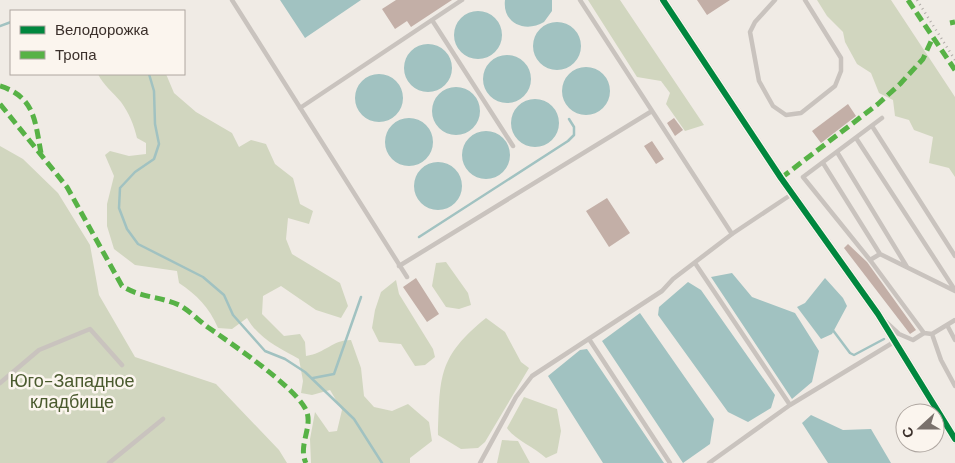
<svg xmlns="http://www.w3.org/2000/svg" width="955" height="463" font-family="'DM Sans',sans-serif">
<rect width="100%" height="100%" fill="#f0ebe5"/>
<path fill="#d1d6bf" d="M588,0h32l84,125 -19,6 -19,-27 4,-11 -9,-12 -24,-4z
M817,0h74l64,97v80l-6,-9 -20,-5 4,-26 -19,-7 -5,-10 -14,-4 -2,-16 -14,-7 -8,-20 -14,-9 -12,-22 -2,-10 -16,-16z
M98,74h68l8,19 22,19 36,21 7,14 12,-7 15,4 9,20 18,14 7,26 13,7 -4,13 -21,-6 -2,21 6,15 48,29 8,23 -7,12 -25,-8 -35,-24 -18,10 -1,18 22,22 16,-2 5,8 1,14c20,-3 26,-16 45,-16l10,28 3,28 10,11 18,4 16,-7 21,18 3,19 -22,17v5h-99l-1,-24 5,-27 14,20 8,-1 5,-21 -12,-20 -18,5 -11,-2 2,-12 -4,-22c-20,-11 -41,-21 -52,-41l-15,11 -14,-1c-9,-21 -21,-33 -39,-45l-2,-12 -42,-6 -21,-16 -7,-23v-22l7,-28 -9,-21 5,-4 19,5 17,-2v-11l-9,-5c-3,-13 -8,-25 -16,-36 -8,-10 -18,-17 -23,-28z
M0,146l23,13 35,34 32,52 9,50 36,62 81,27 63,66 8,13h-287z
M446,262l22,31 3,12 -12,4 -13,-2 -14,-21 4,-23z
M396,280l3,14 34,55 2,8 -10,8 -10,1 -14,-22 -22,-2 -7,-14 3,-18 6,-18z
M486,318l19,14 16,30 8,6 -44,74 -7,6 -17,1 -23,-14c2,-59 0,-78 48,-117z
M524,397l33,12 4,22 -4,22 -11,5c-12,-11 -32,-19 -39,-30z
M502,440l16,1 12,22h-33z"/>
<path fill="#a1c2c1" d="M280,0h81l-56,38z
M505,0h47v11l-8,11c-18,11 -42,2 -39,-22z
M454 35a24 24 0 1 1 48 0a24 24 0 1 1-48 0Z
M533 46a24 24 0 1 1 48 0a24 24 0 1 1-48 0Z
M404 68a24 24 0 1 1 48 0a24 24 0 1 1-48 0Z
M483 79a24 24 0 1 1 48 0a24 24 0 1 1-48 0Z
M562 91a24 24 0 1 1 48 0a24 24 0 1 1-48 0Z
M355 98a24 24 0 1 1 48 0a24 24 0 1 1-48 0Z
M432 111a24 24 0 1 1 48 0a24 24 0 1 1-48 0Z
M511 123a24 24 0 1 1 48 0a24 24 0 1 1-48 0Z
M385 142a24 24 0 1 1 48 0a24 24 0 1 1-48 0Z
M462 155a24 24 0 1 1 48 0a24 24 0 1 1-48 0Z
M414 186a24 24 0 1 1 48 0a24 24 0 1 1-48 0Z
M732,273l20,24 43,16 24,38 -7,31 -20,17 -81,-122z
M825,278l18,20 4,8 -15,28 -11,5 -24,-32 8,-4z
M688,282l13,8 74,105 -4,13 -23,14 -20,-10 -70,-97 1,-8z
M640,313l74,106 -4,25 -27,19 -81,-122z
M587,349l77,114h-61l-55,-87 32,-26z
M811,415l32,15 28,-1 20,34h-63l-26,-40z"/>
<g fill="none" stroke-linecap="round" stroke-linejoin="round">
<path stroke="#a1c2c1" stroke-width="2.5" d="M0,26l11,-4
M149,74l5,17 1,33 4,20 -5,15 -19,13 -15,16 -1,20 8,21 11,15 65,33 21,18 9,20 32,36 20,8 20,13 49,47 28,44
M419,237l149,-96 6,-6v-8l-5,-8
M832,329l18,24 4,2 30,-16
M313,378l21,-4 27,-77"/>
</g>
<path fill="#c3afa7" d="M396,0h56l-41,27 -4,-6 -12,8 -13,-20z
M697,0h33l-23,15z
M848,104l8,12 -35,27 -9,-12z
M674,118l9,12 -8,6 -8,-13z
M652,141l12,18 -8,5 -12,-18z
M607,198l23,35 -21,14 -23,-36z
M848,244l19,18 49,68 -6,4 -66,-86z
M416,278l23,36 -12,8 -24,-35z"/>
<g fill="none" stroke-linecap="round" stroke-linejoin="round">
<path stroke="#c9c3be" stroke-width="4.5" d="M232,0l175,277
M580,0l152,234
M775,0l-20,22 -5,10 9,49 14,25 13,9 15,-2 34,-27 6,-15v-13l-36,-58
M432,20l81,126
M300,108l162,-108
M882,118l-79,59 67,83 54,73
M872,126l83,130
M856,138l99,152
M837,152l70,115
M823,163l57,91
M870,260l10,-6 75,37
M695,263l95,142
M399,266l253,-155
M886,322l13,12 14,6 11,-7 8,1 23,-14
M947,325l8,15
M932,334l9,26 14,26
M589,339l81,124
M0,383l39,-33 51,-21 32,36
M109,463l54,-44
M480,463l36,-66 16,-21 130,-85 11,-12 59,-45 60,-40
M709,463l81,-58 104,-63"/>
<path stroke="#c9c3be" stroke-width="9" d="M663,0l118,178 97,136 77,125"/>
<path stroke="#b1aca8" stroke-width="2.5" stroke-dasharray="1 4" stroke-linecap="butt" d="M917,0l38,60"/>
<path stroke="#57b246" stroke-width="5" stroke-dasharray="10 5" stroke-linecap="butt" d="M908,0l47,70
M950,23l5,-1
M0,86c35,11 35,35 41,67
M0,104l67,83 55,99c19,12 37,10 57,19 11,6 20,16 30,23 23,16 83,57 96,80 10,17 -8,37 1,55
M781,178l97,-74 22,-20 23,-25 10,-22"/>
<g stroke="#fbf5ee" stroke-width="9">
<path id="cycleway" d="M663,0l118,178 97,136 77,125"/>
</g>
<use href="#cycleway" stroke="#00873e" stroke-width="6"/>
</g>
<g text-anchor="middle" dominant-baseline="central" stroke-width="5" stroke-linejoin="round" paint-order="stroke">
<g font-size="18" fill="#4a5a2e" stroke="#fbf5ee">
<text x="72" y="381">Юго-Западное<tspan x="72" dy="21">кладбище</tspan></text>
</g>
</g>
<rect x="10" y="10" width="175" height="65" fill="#fbf5ee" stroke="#aea6a0"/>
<rect x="20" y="26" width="25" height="8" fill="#00873e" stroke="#aea6a0"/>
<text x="55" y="35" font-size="15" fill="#3b302b">Велодорожка</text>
<rect x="20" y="51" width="25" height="8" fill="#57b246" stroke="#aea6a0"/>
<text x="55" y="60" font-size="15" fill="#3b302b">Тропа</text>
<g transform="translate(920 428) rotate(249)"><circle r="24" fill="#fbf5ee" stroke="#aea6a0"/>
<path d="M0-4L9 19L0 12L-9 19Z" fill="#7a716c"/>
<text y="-8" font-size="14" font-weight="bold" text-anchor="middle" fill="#3b302b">С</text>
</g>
</svg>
